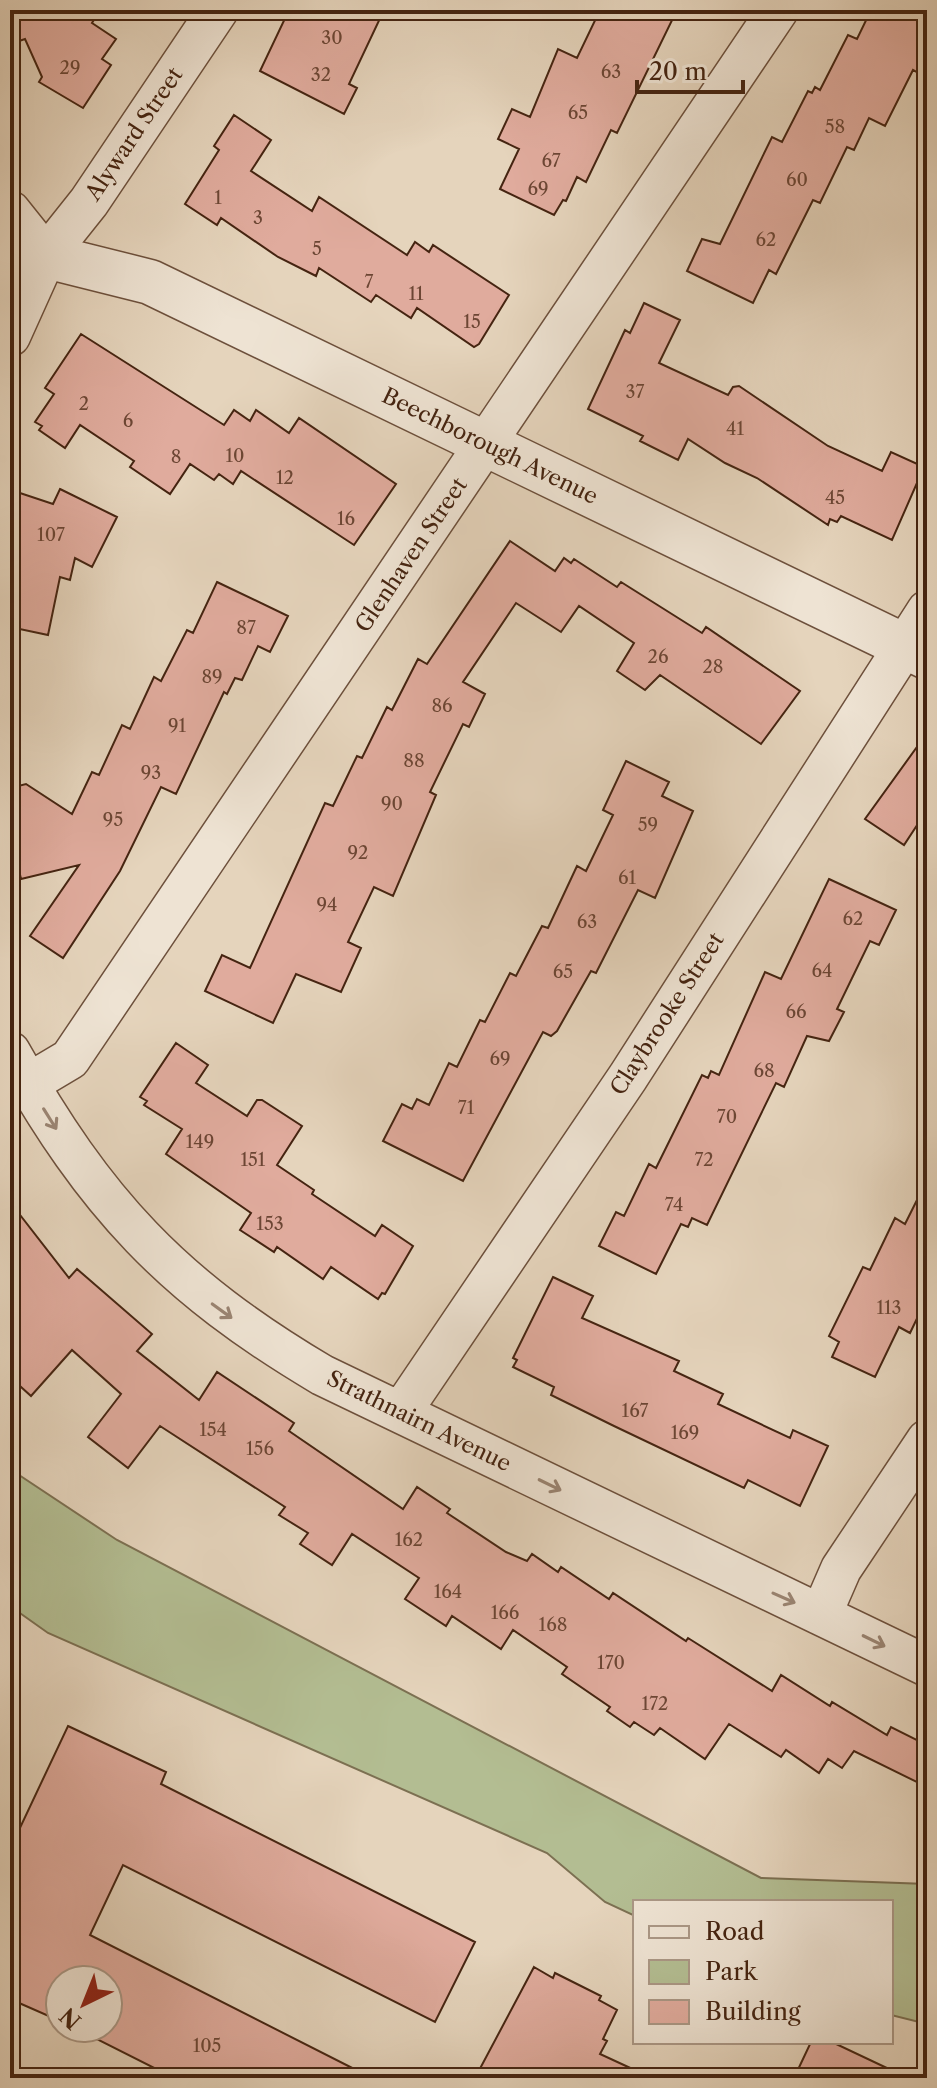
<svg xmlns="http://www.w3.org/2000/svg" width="937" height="2088" font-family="'Libre Caslon Text',serif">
<rect width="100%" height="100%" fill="#e5d4bc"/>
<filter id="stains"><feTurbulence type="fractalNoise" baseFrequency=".0025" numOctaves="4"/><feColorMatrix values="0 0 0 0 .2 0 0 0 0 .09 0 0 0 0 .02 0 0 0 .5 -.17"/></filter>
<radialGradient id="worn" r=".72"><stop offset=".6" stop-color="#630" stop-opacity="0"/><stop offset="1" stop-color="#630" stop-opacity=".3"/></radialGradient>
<path fill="#b3bd92" stroke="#7c7052" stroke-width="2" d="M10,1469l107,71 644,338 166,6v140l-36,-9v-113h-256v14l-30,-14 -58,-49 -499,-220 -38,-27z"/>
<path fill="#e0ab9d" stroke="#452411" stroke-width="2" d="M10,10h90l-8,13 24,16 -14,20 9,6 -28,43 -44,-26 3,-5 -17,-38 -15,5z
M289,10h95l-35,74 8,4 -13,26 -84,-43z
M600,10h77l-60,123 -6,-3 -25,52 -9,-5 -11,24 -3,-1 -9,15 -54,-26 19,-40 -21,-10 14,-30 18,8 28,-68 19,9z
M871,10h56v68l-14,-8 -28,56 -16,-8 -15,32 -7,-3 -27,56 -7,-3 -37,74 -7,-4 -16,33 -66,-32 15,-32 18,5 52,-107 10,5 26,-51 4,2 3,-6 5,3 28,-55 9,4z
M234,115l37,25 -20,31 61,40 7,-14 88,58 8,-13 14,10 4,-7 76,50 -30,49 -5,3 -57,-39 -6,10 -35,-23 -5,7 -52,-34 -3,8 -38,-19 -57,-39 -4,7 -32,-21 34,-54 -5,-4z
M644,303l36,17 -21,43 69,32 5,-8 6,-1 89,60 54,25 9,-19 33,15 -32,73 -51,-24 -4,6 -7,-3 -2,6 -71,-47 -32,-15 -37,-24 -10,21 -38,-19 3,-5 -55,-27 37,-79 5,3z
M81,334l143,91 10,-15 16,11 6,-11 33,23 10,-15 97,66 -42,61 -113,-74 -8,13 -14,-10 -5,6 -24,-16 -20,30 -40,-27 4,-6 -54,-36 -15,23 -26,-18 3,-4 -7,-4 19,-28 -9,-6z
M60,489l57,28 -25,50 -17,-9 -5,22 -10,-3 -12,58 -38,-8v-113l10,-21 33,11z
M510,541l45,30 9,-13 7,5 3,-4 43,28 4,-5 81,51 4,-6 94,64 -39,53 -101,-69 -15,15 -28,-19 17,-28 -55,-37 -18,26 -45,-29 -53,79 22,12 -16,33 -6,-3 -33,68 6,3 -43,101 -19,-9 -26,55 13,6 -20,44 -45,-18 -23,49 -68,-32 17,-36 28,13 75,-165 8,3 24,-50 5,2 25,-51 5,3 26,-51 9,5z
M217,582l71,34 -18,36 -12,-6 -16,34 -7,-2 -8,16 -3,-2 -48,102 -15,-7 -41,84 -57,87 -33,-22 49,-71 -58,14 -7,-30 -4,1v-62l16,-4 46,30 20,-42 7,3 23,-50 8,4 24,-52 7,4 26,-51 6,3z
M927,733v77l-23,35 -39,-26z
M626,761l43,21 -7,14 31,15 -38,87 -17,-8 -42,83 -5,-2 -34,60 -6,5 -8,-4 -80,149 -80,-40 19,-37 10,5 5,-10 12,6 20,-42 8,4 23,-47 5,2 25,-49 6,3 26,-50 6,2 29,-62 9,5 27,-56 -10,-5z
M829,879l67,31 -17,35 -9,-4 -33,68 7,3 -15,29 -22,-5 -23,51 -8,-4 -69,142 -15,-7 -4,9 -7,-3 -25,50 -57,-28 17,-34 8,4 25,-52 7,4 46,-93 6,3 3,-7 8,4 46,-103 16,7z
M176,1043l32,22 -12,18 51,33 10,-16h5l40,26 -25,39 37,25 -2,4 63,42 7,-11 31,21 -28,48 -3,-1 -4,6 -47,-32 -8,12 -46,-32 -3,5 -34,-22 11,-17 -85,-59 16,-25 -38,-24 3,-4 -7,-4z
M927,1180v108l-7,14 4,2 -14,29 -11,-6 -24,50 -43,-20 7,-15 -10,-6 34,-69 7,3 25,-52 10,6z
M10,1202l59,76 8,-9 75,65 -15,17 62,49 18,-28 77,51 -5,8 114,78 14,-22 33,22 -3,4 59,39 21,9 5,-7 26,18 3,-5 48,32 4,-6 73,48 2,-3 84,53 9,-16 49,31 2,-4 55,33 4,-8 36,18v42l-73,-36 -12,17 -14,-9 -9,14 -33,-23 -5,7 -52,-33 -24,35 -45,-31 -6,7 -20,-13 -4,5 -23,-16 3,-4 -48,-33 5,-7 -54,-37 -12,19 -49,-33 -6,10 -41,-27 14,-21 -67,-44 -20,31 -32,-21 8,-11 -29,-18 6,-8 -125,-81 -32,42 -40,-31 33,-43 -49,-44 -41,46 -21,-19z
M553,1277l40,19 -11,22 97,43 -5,10 49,23 -5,10 72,34 3,-8 35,16 -28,60 -52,-26 -4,8 -130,-62 -63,-31 3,-8 -41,-20 4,-7 -4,-2z
M68,1726l98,46 -5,12 314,158 -40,80 -312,-157 -33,70 282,143h-198l-99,-50h33v-48h-48v41l-50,-22v-150z
M534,1967l19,11 2,-5 46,23 -2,4 18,10 -14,29 4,2 -7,13 52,24h-177z
M811,2042h21l76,36h-114z"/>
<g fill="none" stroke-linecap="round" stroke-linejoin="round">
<g stroke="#6d503c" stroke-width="43">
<path id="minor" d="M10,211l36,45
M10,336l36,-80 43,-54 129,-192
M10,1052c85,152 162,234 312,323l605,291
M28,1084l42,-25 708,-1049
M401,1412l227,-335 299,-466
M821,1615l20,-46 86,-129"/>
</g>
<g stroke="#6d503c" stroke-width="47">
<path id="tertiary" d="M10,264l36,-8 104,26 777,375"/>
</g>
<use href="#minor" stroke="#eee3d3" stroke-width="40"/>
<use href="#tertiary" stroke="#eee3d3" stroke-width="44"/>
</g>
<defs><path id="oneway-shaft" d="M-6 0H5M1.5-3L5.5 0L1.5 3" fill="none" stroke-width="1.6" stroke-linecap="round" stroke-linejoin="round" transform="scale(2)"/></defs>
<g stroke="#9a8472">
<use href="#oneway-shaft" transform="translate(50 1119) rotate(58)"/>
<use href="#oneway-shaft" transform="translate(222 1311) rotate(36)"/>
<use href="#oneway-shaft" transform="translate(550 1485) rotate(26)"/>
<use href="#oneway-shaft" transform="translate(784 1598) rotate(24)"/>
<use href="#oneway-shaft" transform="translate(874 1641) rotate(26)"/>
</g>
<g text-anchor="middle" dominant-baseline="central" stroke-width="7" stroke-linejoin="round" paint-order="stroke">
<g font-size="18" fill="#6c4634">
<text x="332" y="38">30</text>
<text x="70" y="68">29</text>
<text x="611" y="72">63</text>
<text x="321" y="75">32</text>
<text x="578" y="113">65</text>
<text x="835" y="127">58</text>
<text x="551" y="161">67</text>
<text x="797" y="180">60</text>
<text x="538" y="189">69</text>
<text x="218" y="198">1</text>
<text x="258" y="218">3</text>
<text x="766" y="240">62</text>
<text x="317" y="249">5</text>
<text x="369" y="282">7</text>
<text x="416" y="294">11</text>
<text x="472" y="322">15</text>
<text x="635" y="392">37</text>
<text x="84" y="404">2</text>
<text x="128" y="421">6</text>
<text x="735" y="429">41</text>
<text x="235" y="456">10</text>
<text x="176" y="457">8</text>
<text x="285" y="478">12</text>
<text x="835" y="498">45</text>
<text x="346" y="519">16</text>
<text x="51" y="535">107</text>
<text x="246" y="628">87</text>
<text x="658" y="657">26</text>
<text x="713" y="667">28</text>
<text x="212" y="677">89</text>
<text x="442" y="706">86</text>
<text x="177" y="726">91</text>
<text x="414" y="761">88</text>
<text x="151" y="773">93</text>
<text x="392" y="804">90</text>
<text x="113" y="820">95</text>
<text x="648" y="825">59</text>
<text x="358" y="853">92</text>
<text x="627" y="878">61</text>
<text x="327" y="905">94</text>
<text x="853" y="919">62</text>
<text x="587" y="922">63</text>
<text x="822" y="971">64</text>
<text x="563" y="972">65</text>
<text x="796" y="1012">66</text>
<text x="500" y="1059">69</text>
<text x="764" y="1071">68</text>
<text x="466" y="1108">71</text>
<text x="727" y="1117">70</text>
<text x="200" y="1142">149</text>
<text x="253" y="1160">151</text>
<text x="704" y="1160">72</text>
<text x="674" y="1205">74</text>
<text x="270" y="1224">153</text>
<text x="889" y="1308">113</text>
<text x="635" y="1411">167</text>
<text x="213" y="1430">154</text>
<text x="685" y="1433">169</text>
<text x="260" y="1449">156</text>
<text x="409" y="1540">162</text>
<text x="448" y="1592">164</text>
<text x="505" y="1613">166</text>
<text x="553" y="1625">168</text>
<text x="611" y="1663">170</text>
<text x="655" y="1704">172</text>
<text x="207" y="2046">105</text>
</g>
<g font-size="22" fill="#452411" stroke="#eee3d3">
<text transform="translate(134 134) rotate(-56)">Alyward Street</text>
<text transform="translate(490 446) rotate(26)">Beechborough Avenue</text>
<text transform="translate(411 555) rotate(-56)">Glenhaven Street</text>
<text transform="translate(667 1014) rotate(-57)">Claybrooke Street</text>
<text transform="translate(419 1421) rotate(26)">Strathnairn Avenue</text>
</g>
</g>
<rect width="937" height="2088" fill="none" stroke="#e5d4bc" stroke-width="40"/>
<rect x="12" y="12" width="913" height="2064" fill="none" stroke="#452411" stroke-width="4"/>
<rect x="20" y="20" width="897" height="2048" fill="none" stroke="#452411" stroke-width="2"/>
<rect x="633" y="1900" width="260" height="144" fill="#eee3d3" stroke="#aa9785" stroke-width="2"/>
<rect x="649" y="1926" width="40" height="12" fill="#eee3d3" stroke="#aa9785" stroke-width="2"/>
<text x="705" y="1940" font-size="24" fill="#452411">Road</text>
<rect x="649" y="1960" width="40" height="24" fill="#b3bd92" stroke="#aa9785" stroke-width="2"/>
<text x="705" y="1980" font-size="24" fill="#452411">Park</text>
<rect x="649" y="2000" width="40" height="24" fill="#e0ab9d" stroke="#aa9785" stroke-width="2"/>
<text x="705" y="2020" font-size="24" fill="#452411">Building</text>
<g transform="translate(84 2004) rotate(223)"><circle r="38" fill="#eee3d3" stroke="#aa9785" stroke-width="2"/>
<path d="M0-6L14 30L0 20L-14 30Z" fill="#8f2418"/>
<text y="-12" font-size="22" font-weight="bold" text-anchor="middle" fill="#452411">N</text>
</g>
<path d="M637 80v12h106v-12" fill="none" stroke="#452411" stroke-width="4"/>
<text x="649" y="80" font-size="24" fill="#452411" stroke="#eee3d3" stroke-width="6" paint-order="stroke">20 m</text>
<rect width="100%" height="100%" filter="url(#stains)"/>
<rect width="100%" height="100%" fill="url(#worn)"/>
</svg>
